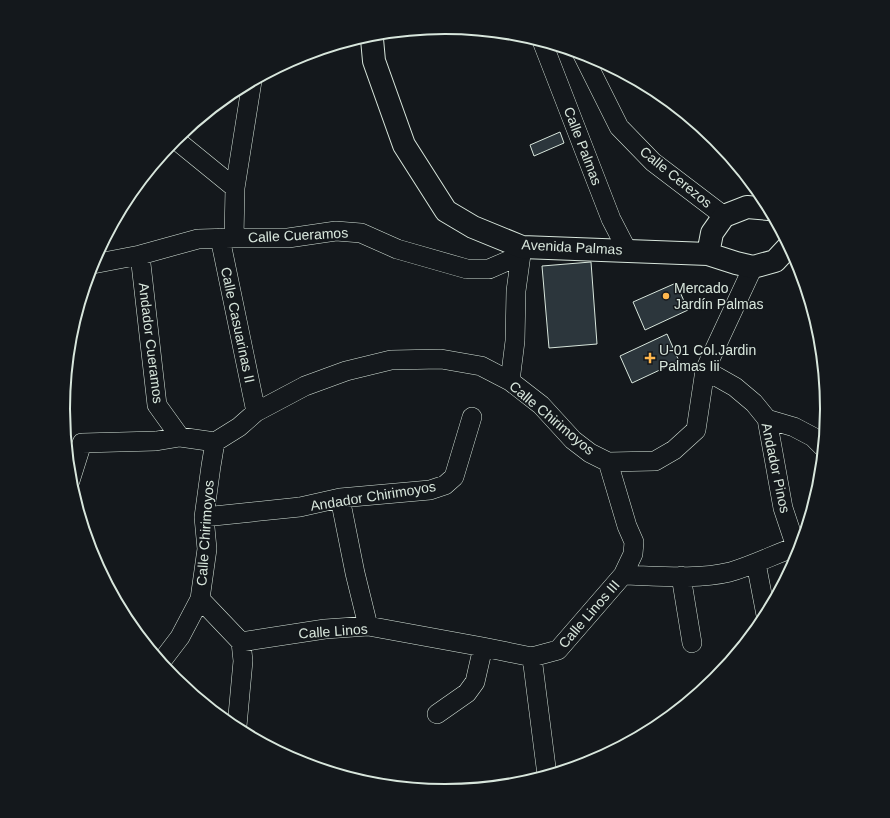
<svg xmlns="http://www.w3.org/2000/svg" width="890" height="818" font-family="Arial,sans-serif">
<rect width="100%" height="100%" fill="#14181c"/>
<path fill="#2c363c" stroke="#d8e6dc" d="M560,132l4,11 -30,13 -4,-11z
M591,262l6,82 -48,4 -7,-82z
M676,283l12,27 -43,20 -12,-28z
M667,334l12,27 -47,22 -12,-27z"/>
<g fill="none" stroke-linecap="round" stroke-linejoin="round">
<g stroke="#d8e6dc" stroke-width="20">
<path id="minor" d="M542,41l69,178 16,31
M582,53l37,74 34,35 71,54
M181,144l54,44
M220,238l36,174
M234,238l1,-50 17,-107
M140,255l17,150 23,32
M93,264l47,-9 58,-16 36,-1h54l48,-7 25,2 36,16 70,20h22l32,-14
M705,370l30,17 19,16 13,16 16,89 13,39 3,6
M510,381l5,-40 1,-50 6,-44
M767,419l27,8 19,10 10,10
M70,481l12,-38 74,-2 24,-4 35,5
M340,498l15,75 13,53
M204,517l96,-10 40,-9 90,-8 15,-5 9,-8 18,-60
M756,563l10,52
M623,575c34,1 74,5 107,-3 24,-7 47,-19 71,-27
M681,576l11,67
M200,599l41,43
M241,642l84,-13 43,-3 115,21 49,10 26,-7 65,-75 10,-21 1,-12 -7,-16 -19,-64
M532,657l15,118
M161,662l19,-25 20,-38 7,-50 -3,-32 7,-51 4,-24 24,-15 17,-15 49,-26 41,-15 45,-11 50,-1 40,7 29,15 31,24 32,35 17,13 18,9 47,-1 19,-11 22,-20 9,-60 48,-103
M437,714l30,-21 8,-11 8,-35
M237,726l6,-65 -2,-19"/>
</g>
<g stroke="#d8e6dc" stroke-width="24">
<path id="major" d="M372,34v5l2,22 30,84 42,66 27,16 49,20 186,7 28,9 17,4 22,-6 14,-15
M708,254l4,-21 12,-17 23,-9 22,2"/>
</g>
<use href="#minor" stroke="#14181c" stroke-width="19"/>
<use href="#major" stroke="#14181c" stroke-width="22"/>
</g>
<g fill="#ffb74d" stroke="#14181c" stroke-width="1.5">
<circle cx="666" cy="296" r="4"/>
<path d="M648 352h4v4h4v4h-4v4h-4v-4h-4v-4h4z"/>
</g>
<g text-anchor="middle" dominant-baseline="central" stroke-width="3" stroke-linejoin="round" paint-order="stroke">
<g font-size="14" fill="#d8e6dc" stroke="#14181c">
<text transform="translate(583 146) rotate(69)">Calle Palmas</text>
<text transform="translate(676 177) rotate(39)">Calle Cerezos</text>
<text transform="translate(298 235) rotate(-3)">Calle Cueramos</text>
<text transform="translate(572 247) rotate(3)">Avenida Palmas</text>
<text transform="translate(238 325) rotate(78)">Calle Casuarinas II</text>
<text transform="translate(151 343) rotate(83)">Andador Cueramos</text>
<text transform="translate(552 418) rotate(40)">Calle Chirimoyos</text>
<text transform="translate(776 468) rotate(78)">Andador Pinos</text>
<text transform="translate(373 496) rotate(-9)">Andador Chirimoyos</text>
<text transform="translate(205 533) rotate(-86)">Calle Chirimoyos</text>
<text transform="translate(589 614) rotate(-49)">Calle Linos III</text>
<text transform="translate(333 631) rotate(-4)">Calle Linos</text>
</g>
<g font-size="14" fill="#d8e6dc" stroke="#14181c" text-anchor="start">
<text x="674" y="288">Mercado<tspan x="674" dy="16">Jardín Palmas</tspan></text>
<text x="659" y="350">U-01 Col.Jardin<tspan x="659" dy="16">Palmas Iii</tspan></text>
</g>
</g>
<path d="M0 0H890V818H0ZM70 409a375 375 0 1 1 750 0a375 375 0 1 1-750 0Z" fill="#14181c" fill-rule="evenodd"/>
<path fill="none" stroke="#d8e6dc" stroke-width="2" d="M70 409a375 375 0 1 1 750 0a375 375 0 1 1-750 0Z"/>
</svg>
